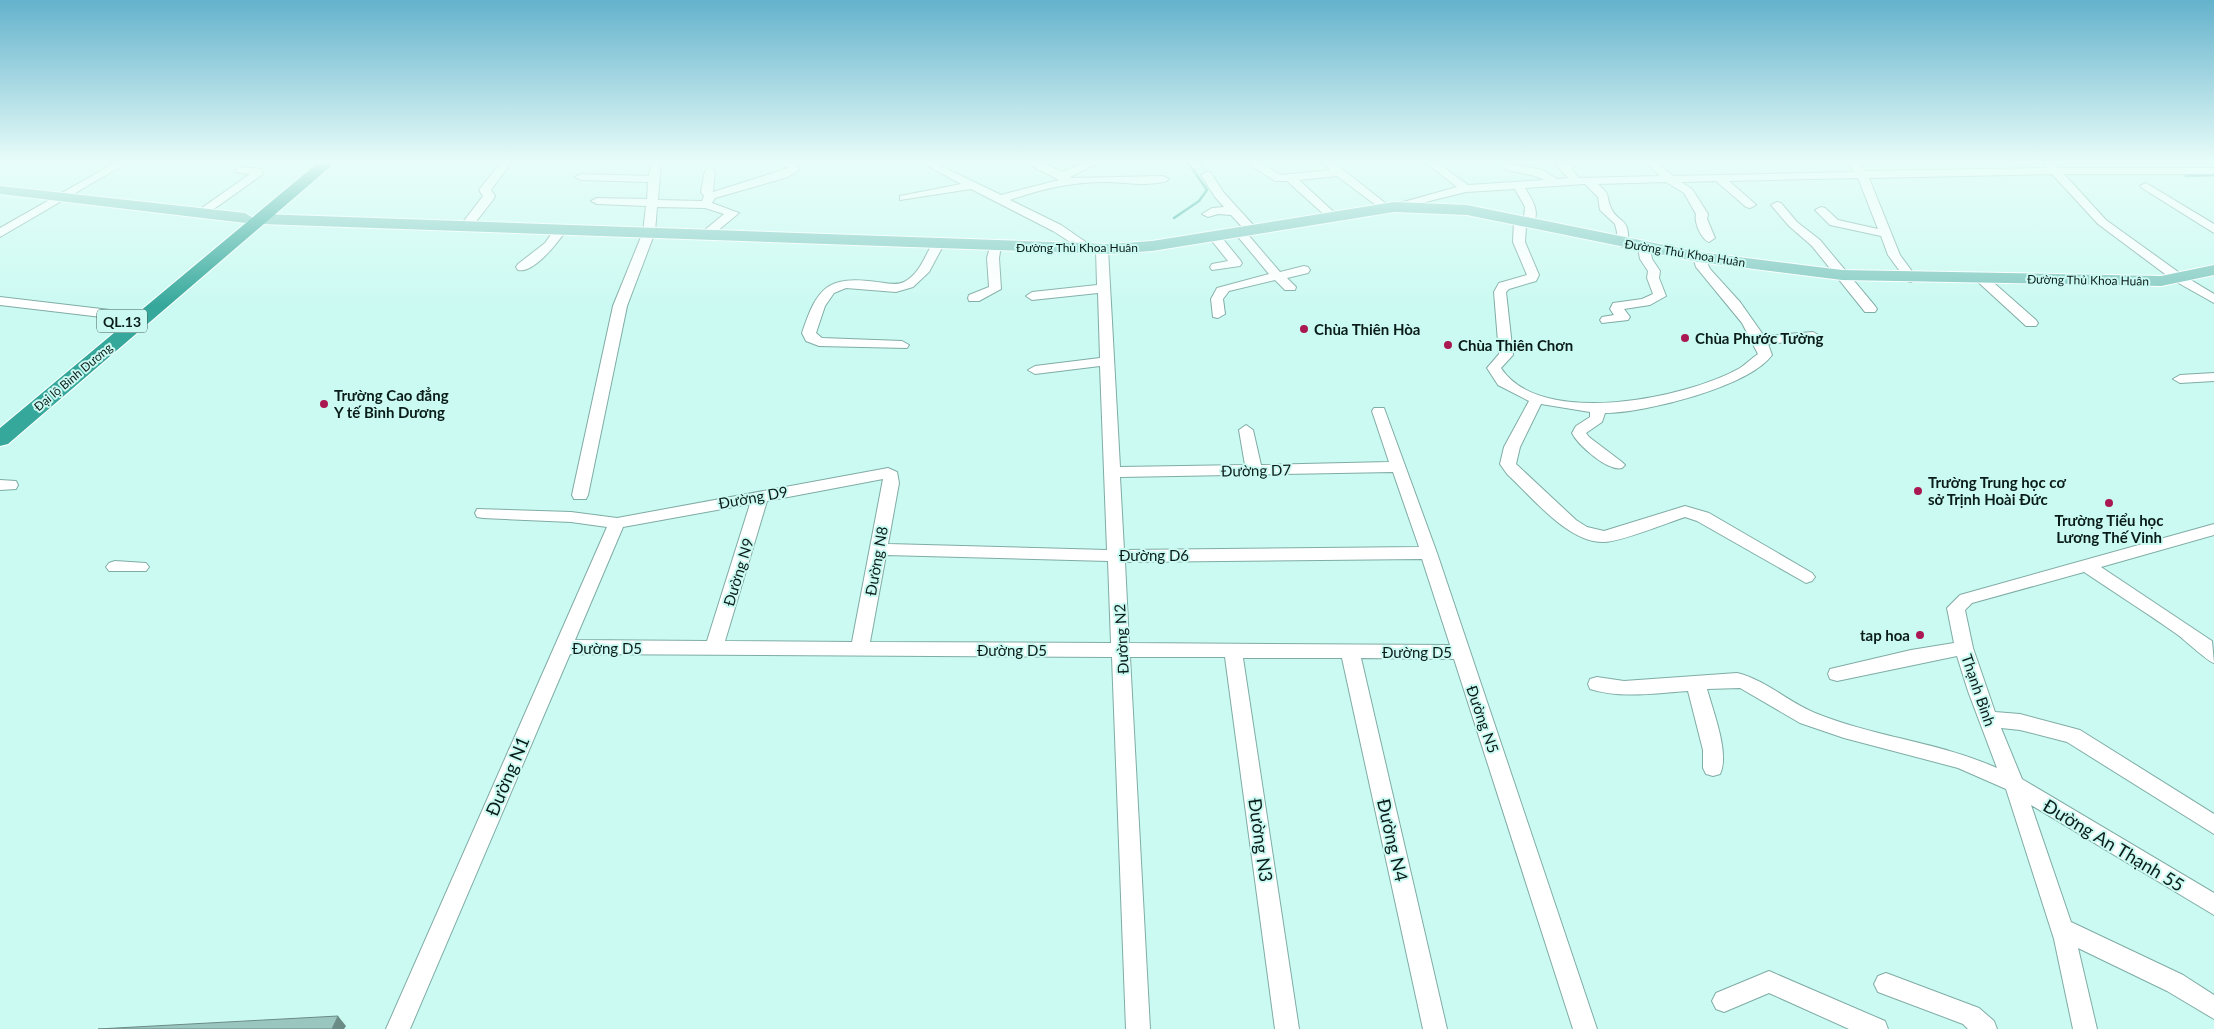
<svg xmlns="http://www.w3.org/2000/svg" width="2214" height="1029" font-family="Lato,sans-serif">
<rect width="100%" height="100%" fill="#cbfaf2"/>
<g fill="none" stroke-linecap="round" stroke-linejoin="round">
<path stroke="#3eb0a2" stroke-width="2.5" d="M2186,176l28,-1
M1174,218l25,-17 8,-11 -20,-29"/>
<g stroke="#7faca5" stroke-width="2">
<path id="minor" d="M118,161h12l-130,76v-9z
M502,161h10l-21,29 4,6 -2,4 -23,29h-8l-2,-3 23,-30 -4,-6z
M652,161l9,1 -3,38 44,1 2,-5 -3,-4 4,-21 5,-3 5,3 -2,21 76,-24 -9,-3v-4l18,3 1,6 -11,7 -73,21 -3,5 27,10 -29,24h-8l-2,-3 24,-20 -19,-6 -48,-1 -2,25 -28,74 -39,189 -2,4h-12l-2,-4 41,-189 30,-74 3,-26 -49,-2 -6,-3 6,-3 50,1 1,-17 -67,-2 -6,-3 6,-3 68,2z
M919,161h12l70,34 58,-15 -33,-17 -1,-2h13l24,11 27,-11h13l-32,16 2,1 91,-2 6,3 -2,2c-21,6 -41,1 -62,1 -33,0 -64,7 -95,18l51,25 35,24 6,-4 6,4 12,218 125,-2 -6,-35 7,-5 7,5 8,35 128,-3 -17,-51 2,-3h10l53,145 160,476h-24l-119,-370 -93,-1 86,371h-24l-81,-371h-99l56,371h-24l-50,-372h-95l20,372h-24l-14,-372 -542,-3 -160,375h-24l221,-502 -36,-5 -88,-4 -6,-1 -2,-4 2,-4 94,3 46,6 271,-50 9,4 2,11 -11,61 219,6 -7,-184 -65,8 -7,-4 7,-4 65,-8 -2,-65 -66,7 -6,-4 6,-4 65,-7 -1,-36 -6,4 -4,-1 -33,-21 -82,-42 -71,11v-4l61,-12zM1393,472l26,75 -295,3 -4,-73zM883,479l-31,163 -127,-1 42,-140zM750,504l-43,137 -132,-1 48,-113zM886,555l222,6 3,82 -241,-1zM1422,559l28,86 -321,-2 -4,-81z
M1189,161h10l3,5 -5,3 -4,-1z
M1244,161h12l25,14 49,-5 -9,-9h11l57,45 68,-19 -33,-26h11l33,24 76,-5c-15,-10 -39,-4 -48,-19h11l7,4 29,5 14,9 11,-1 -15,-17h10l3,2 17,-2 -12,8 8,9 81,-2 -16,-15h11l18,15 181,-4 -6,-11h10l7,10 181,-3v-4l4,-1 8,5h156v6h-150l42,46 75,54 33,20v9l-41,-23 -75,-56 -46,-50 -183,4 31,77 17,23 -6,4 -4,-1 -19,-26 -7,-19 -51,-11 -15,-15 6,-3 4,1 13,12 40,9 -20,-51 -129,3 25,22 2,2 -6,3 -4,-1 -30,-26 -35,1 11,7 16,25 -1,5 8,19 -6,4c-8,-3 -15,-20 -13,-28l-12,-21 -18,-11 -68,2c14,13 7,9 13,24 7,16 19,8 17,35l-6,4 -6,-4 1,-11 -2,-8 -15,-14 -2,-13 -13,-13 -60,4c8,13 15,23 8,37l-7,1 -1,16 14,33 -3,6 -27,8 -3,3 7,63 -12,13c40,61 186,30 239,0 6,-4 12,-10 18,-14l-16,-31 -46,-56 -3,-10 6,-4 4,1 7,15 30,33 24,34 49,-4 7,4 -7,4 -45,4 4,11c-23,32 -128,58 -167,58l-3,9 -16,11 3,4 33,25 3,3 -3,3c-14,4 -44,-23 -50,-35l4,-7 14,-9v-5l-49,-8 -21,43 -4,17 60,56 11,7 17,4 81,-25 24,7 103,60 3,4 -3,4 -6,2 -109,-62 -12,-4c-18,6 -65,25 -81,25 -36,1 -72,-45 -97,-68l-7,-10 4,-17 25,-46 -31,-16 -11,-17 12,-14 -5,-62 5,-9 28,-8 -14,-33 1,-21 2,-2 8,-1 1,-11 -10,-18 -49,3 -81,20 -48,-36 -38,4 38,35v4h-8l-42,-38h-12z
M240,167l21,2 2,5 -59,42h-8v-4l54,-38 -14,-2 -1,-2z
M1207,172l4,1 13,20 32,35 2,3 -6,4 -8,-5 36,42 24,-6 4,1 2,3 -2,3 -21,5 9,9 -1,3h-10l-10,-10 -46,11 -6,8 2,15 -7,4 -5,-1 -2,-18 6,-11 52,-14 -35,-42 2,-3h8l-13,-14 -13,-1 -10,3 -6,-3 10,-6 12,-1 -9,-10 -14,-22z
M2146,183l68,41v9l-72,-45 -2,-2z
M1777,202l4,1 16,19 23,18 55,66 2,3 -2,3h-10l-53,-66 -23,-20 -18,-21z
M561,225l6,4c-8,12 -33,45 -49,41l-2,-3 2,-3 27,-21 12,-17z
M1214,232l4,1 22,27 2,3 -2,3 -28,4 -2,-3 2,-3 16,-3 -20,-25z
M938,240l6,4 -15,28 -16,15 -17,5 -50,-4 -12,5 -9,13 -9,27 6,5 80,3 7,4 -2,3 -88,-2 -13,-5 -4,-8c15,-45 25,-58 75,-51 9,1 19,4 27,0 16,-8 21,-27 30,-41z
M995,242l6,4 -2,12 2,31 -22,12h-10l-1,-3 1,-3 20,-8 -2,-29 4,-15z
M1644,243l6,4 2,12 8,12 -1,7 7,18 -16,9 -26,4 6,8 -2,3 -26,3 -2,-3 2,-3 12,-2 -4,-6 3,-6 29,-4 11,-5 -6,-16 1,-7 -8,-12 -2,-12z
M1982,275l4,1 50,44 2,3 -2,3h-10l-48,-44 -2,-3z
M0,297l127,15 7,4 -7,4 -127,-15z
M2214,373v8l-34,2 -7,-4 7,-4z
M0,480l16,1 2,4 -2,4 -16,1z
M2214,524v11l-113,32 111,74 2,22c-7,-2 -28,-22 -36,-28 -31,-22 -63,-42 -94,-63l-112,31 -7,7 8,38 22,64 25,2 60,16 134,84v20l-147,-92 -47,-12 -19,-2 21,51 192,114v22l-183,-110 40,117 112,53 31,20v24l-47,-28 -89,-43 19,81h-24l-19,-90 -48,-150 -48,-21 -114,-30 -44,-15 -60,-35 -33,1c6,22 23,65 13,85l-7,2 -7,-2 -3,-6v-18l-15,-59c-32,2 -66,8 -98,-2l-2,-5 2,-5 7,-2 27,4 113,-8c29,7 51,29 78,40 59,24 124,29 182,55l-29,-77 -11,-35 -120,25 -7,-2 -2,-5 2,-5 81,-19 43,-7 -7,-35 13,-13z
M115,561l31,2 3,4 -3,4h-37l-3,-4 3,-4z
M1769,971l116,50 3,8h-39l-80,-36 -45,19 -8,-3 -4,-8 4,-8z
M1886,973l93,35 15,13 3,8h-29l-5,-5 -85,-32 -4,-8 4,-8z"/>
</g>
<g stroke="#fff" stroke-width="2">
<path id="major" d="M0,186l245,27 8,5 -8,5 -245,-29z
M1394,202l73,3 232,47 143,18 319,6 53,-11v10l-53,11 -319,-6 -143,-18 -232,-47 -73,-3 -242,39 -43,3 -848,-30 -8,-5 8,-5 848,30 43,-3z"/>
</g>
<g stroke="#fff" stroke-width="2">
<path id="highway" d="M320,161h17l-329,283 -8,2v-18z"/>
</g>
<use href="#minor" fill="#fff" fill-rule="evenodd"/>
<use href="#major" fill="#86cbc3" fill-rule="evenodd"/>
<use href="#highway" fill="#36a89b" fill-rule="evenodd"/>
</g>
<path fill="#6b8b86" d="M338,1016l8,10 -2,3h-12z"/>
<path fill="#99c7bf" stroke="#6b8b86" d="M338,1016l-6,13h-234z"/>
<linearGradient id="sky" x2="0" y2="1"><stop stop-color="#64b2cc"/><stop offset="0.53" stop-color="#e8fdf9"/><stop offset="1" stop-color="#e8fdf9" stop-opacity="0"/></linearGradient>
<rect width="2214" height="305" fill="url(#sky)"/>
<g fill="#a91852" stroke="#cbfaf2" stroke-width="2">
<circle cx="1304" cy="329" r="5"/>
<circle cx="1685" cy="338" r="5"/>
<circle cx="1448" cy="345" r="5"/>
<circle cx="324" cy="404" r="5"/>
<circle cx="1918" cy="491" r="5"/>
<circle cx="2109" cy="503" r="5"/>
<circle cx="1920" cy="635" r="5"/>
</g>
<g text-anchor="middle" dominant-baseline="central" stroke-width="4" stroke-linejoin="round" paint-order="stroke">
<g font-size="12" fill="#0a1c1a" stroke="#cbfaf2">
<text x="1077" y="247">Đường Thủ Khoa Huân</text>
<text transform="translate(1685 253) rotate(9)">Đường Thủ Khoa Huân</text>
<text transform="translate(2088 280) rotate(1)">Đường Thủ Khoa Huân</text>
<text transform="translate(73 377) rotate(-40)">Đại lộ Bình Dương</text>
</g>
<rect fill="#cbfaf2" stroke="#445f5b" stroke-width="1" x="97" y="309.5" width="50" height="23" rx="4"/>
<g font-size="14" font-weight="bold" fill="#0a1c1a">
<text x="122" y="321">QL.13</text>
</g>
<g font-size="15" font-weight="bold" fill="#0a1c1a" stroke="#cbfaf2" text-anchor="start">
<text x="1314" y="329">Chùa Thiên Hòa</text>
<text x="1695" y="338">Chùa Phước Tường</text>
<text x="1458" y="345">Chùa Thiên Chơn</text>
<text x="334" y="395">Trường Cao đẳng<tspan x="334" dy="17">Y tế Bình Dương</tspan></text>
<text x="1928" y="482">Trường Trung học cơ<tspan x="1928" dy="17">sở Trịnh Hoài Đức</tspan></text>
<text x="2109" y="520" text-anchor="middle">Trường Tiểu học<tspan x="2109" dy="17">Lương Thế Vinh</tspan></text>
<text x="1910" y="635" text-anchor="end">tap hoa</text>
</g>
<g font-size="15" fill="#0a1c1a" stroke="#cbfaf2">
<text transform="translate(1256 470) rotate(-1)">Đường D7</text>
<text transform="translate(753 497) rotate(-10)">Đường D9</text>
<text x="1154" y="555">Đường D6</text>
<text transform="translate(876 561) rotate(-80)">Đường N8</text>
<text transform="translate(738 572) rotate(-73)">Đường N9</text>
<text transform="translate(1121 639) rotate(-93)">Đường N2</text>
<text x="607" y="648">Đường D5</text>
<text x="1012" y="650">Đường D5</text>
<text x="1417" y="652">Đường D5</text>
<text transform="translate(1979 690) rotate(71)">Thạnh Bình</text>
<text transform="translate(1483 719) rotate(71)">Đường N5</text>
</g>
<g font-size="18" fill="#0a1c1a" stroke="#cbfaf2">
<text transform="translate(507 776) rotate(-67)">Đường N1</text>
<text transform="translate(1261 840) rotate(82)">Đường N3</text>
<text transform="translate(1393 840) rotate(77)">Đường N4</text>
<text transform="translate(2114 845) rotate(31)">Đường An Thạnh 55</text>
</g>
</g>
</svg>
